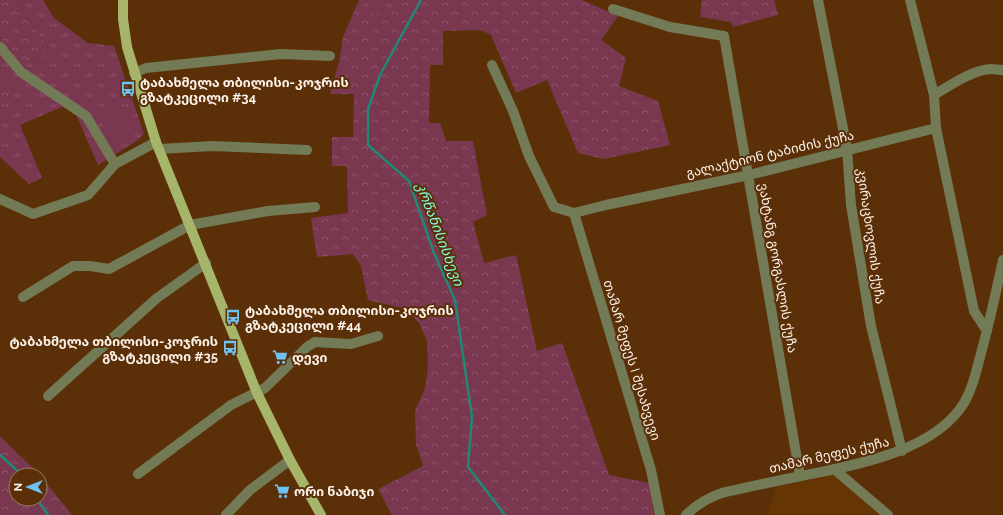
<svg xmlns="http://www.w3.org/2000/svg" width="1003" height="515" font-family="Raleway,'Noto Sans Georgian',sans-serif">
<defs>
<pattern id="grass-tufts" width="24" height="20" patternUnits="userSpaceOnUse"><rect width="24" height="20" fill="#793750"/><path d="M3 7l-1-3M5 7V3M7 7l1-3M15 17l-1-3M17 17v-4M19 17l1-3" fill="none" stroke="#8d5469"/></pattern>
<pattern id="forest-crowns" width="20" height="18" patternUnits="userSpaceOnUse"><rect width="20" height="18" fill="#793750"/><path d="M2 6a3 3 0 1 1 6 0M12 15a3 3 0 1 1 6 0" fill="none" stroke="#8d5469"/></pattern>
</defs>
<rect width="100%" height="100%" fill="#5b3008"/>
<path fill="#663504" d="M837,474l51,41h-121l9,-28z"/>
<path fill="url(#grass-tufts)" d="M17,0h26l11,18 34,25 26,3 30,88 -6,6 -40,25 -27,-62 -51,22 22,53 -13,6 -29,-27v-52l14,-13 -10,-15 -4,3v-43l24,28 26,-14z
M359,0h39l-12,21 -28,-19z"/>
<path fill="url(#forest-crowns)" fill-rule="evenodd" d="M0,0h17l33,51 -26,14 -24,-28z
M398,0h184l36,16 -17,24 25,18 -7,28 39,15 12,44 -66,14 -26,-6 -31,-73 -31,13 -25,-58 -11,-5 -37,1v34h-13l-1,58h11l6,18h27l14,74 -14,7 11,41 32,-8 21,96 25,-8 47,132 40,8 5,32h-262l-14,-26 45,-23 -7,-22 -1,-33 10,-23 3,-20 -1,-27 -8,-18 -13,-14 -38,-9 -7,-34 -8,-12 -36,3 -6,-39 37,-5 -1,-47h-15v-29h21l1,-43h-24l9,-32 4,-25 15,-35 28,19z
M702,0h72l4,15 -45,12 -2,-5 -31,-5z
M4,77l10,15 -14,13v-25z
M0,436l39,38 33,41h-72zM16,475h24v24h-24z"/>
<path fill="#793750" d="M117,100l18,37 -22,10 -17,-37z"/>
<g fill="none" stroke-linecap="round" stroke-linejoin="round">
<path stroke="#218876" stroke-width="2.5" d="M421,0l-41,75 -12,34v36l41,36 25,72 21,47 17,117 -4,50 37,48
M0,455l22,20
M37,499l11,16"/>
<path stroke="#727a56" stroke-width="10" d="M818,0l29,149 4,56 20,121 31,125
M910,0l24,95 2,33
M613,9l57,18 54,9 76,440
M0,47l21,25 65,44 29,48
M492,65l21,46 16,45 25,51 20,6 32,-8 143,-30 187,-47 38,183 13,20
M134,73l12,-5 135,-14 49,2
M934,95c17,-10 36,-24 56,-26 4,0 9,1 13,1
M159,149l53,-3 95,4
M0,199l33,15 55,-19 27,-31 41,-22
M574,213l77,257 9,45
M23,297l50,-31h17l19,3 81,-44 78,-14 47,-4
M48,396l109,-98 49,-35
M834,469l54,46
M138,474l93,-69 34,-17 42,-41 8,-5 36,2 27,-8
M226,515l24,-25 40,-30
M686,515c11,-11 21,-17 36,-22 27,-6 53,-12 80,-17 52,-11 132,-24 162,-73 8,-14 12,-30 16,-46 9,-32 16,-65 23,-97"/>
<path stroke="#a6b569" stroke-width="10" d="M123,0v19l4,28 29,95 101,251 33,67 31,55"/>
</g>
<defs>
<g id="bus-bare" transform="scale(1.2)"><path d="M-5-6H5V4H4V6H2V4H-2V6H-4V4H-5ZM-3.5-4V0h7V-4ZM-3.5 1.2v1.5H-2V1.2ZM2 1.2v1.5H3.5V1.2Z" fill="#70c1f4" stroke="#5b3008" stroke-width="2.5" paint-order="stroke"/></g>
<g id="supermarket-bare" transform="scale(1.2)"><path d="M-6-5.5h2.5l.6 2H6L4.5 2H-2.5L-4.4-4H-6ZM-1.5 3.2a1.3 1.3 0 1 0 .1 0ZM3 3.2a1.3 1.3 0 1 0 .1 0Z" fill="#70c1f4" stroke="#5b3008" stroke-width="2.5" paint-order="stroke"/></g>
</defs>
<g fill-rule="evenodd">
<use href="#bus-bare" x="128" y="89"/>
<use href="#bus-bare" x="233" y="317"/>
<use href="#bus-bare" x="230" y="348"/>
<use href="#supermarket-bare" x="280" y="357"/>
<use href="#supermarket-bare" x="282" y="491"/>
</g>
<g text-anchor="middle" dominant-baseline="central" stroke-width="4" stroke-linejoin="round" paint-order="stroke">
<g font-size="13" font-weight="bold" fill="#fdf2ea" stroke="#5b3008" text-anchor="start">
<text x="140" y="82">ტაბახმელა თბილისი-კოჯრის<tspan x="140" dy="15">გზატკეცილი #34</tspan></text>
<text x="245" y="310">ტაბახმელა თბილისი-კოჯრის<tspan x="245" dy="15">გზატკეცილი #44</tspan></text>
<text x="218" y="341" text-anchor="end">ტაბახმელა თბილისი-კოჯრის<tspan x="218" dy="15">გზატკეცილი #35</tspan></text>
<text x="292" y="357">დევი</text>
<text x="294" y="491">ორი ნაბიჯი</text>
</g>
<g font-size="13" fill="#fdf2ea" stroke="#5b3008">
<text transform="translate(770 154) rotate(-13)">გალაქტიონ ტაბიძის ქუჩა</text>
<text transform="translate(871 236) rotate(82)">კვირაცხოვლის ქუჩა</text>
<text transform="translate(778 268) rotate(80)">ვახტანგ გორგასლის ქუჩა</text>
<text transform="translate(632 360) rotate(73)">თამარ მეფეს I შესახვევი</text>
<text transform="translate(829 455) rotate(-13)">თამარ მეფეს ქუჩა</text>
</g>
<g font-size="14" font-style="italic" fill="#7ffce2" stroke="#5b3008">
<text transform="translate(440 234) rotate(69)">კრწანისისხევი</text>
</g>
</g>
<g transform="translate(28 487) rotate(270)"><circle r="19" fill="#5b3008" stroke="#9c7e62"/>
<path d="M0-3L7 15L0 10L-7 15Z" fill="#70c1f4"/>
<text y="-6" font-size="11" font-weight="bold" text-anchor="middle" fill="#fdf2ea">N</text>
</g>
</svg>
